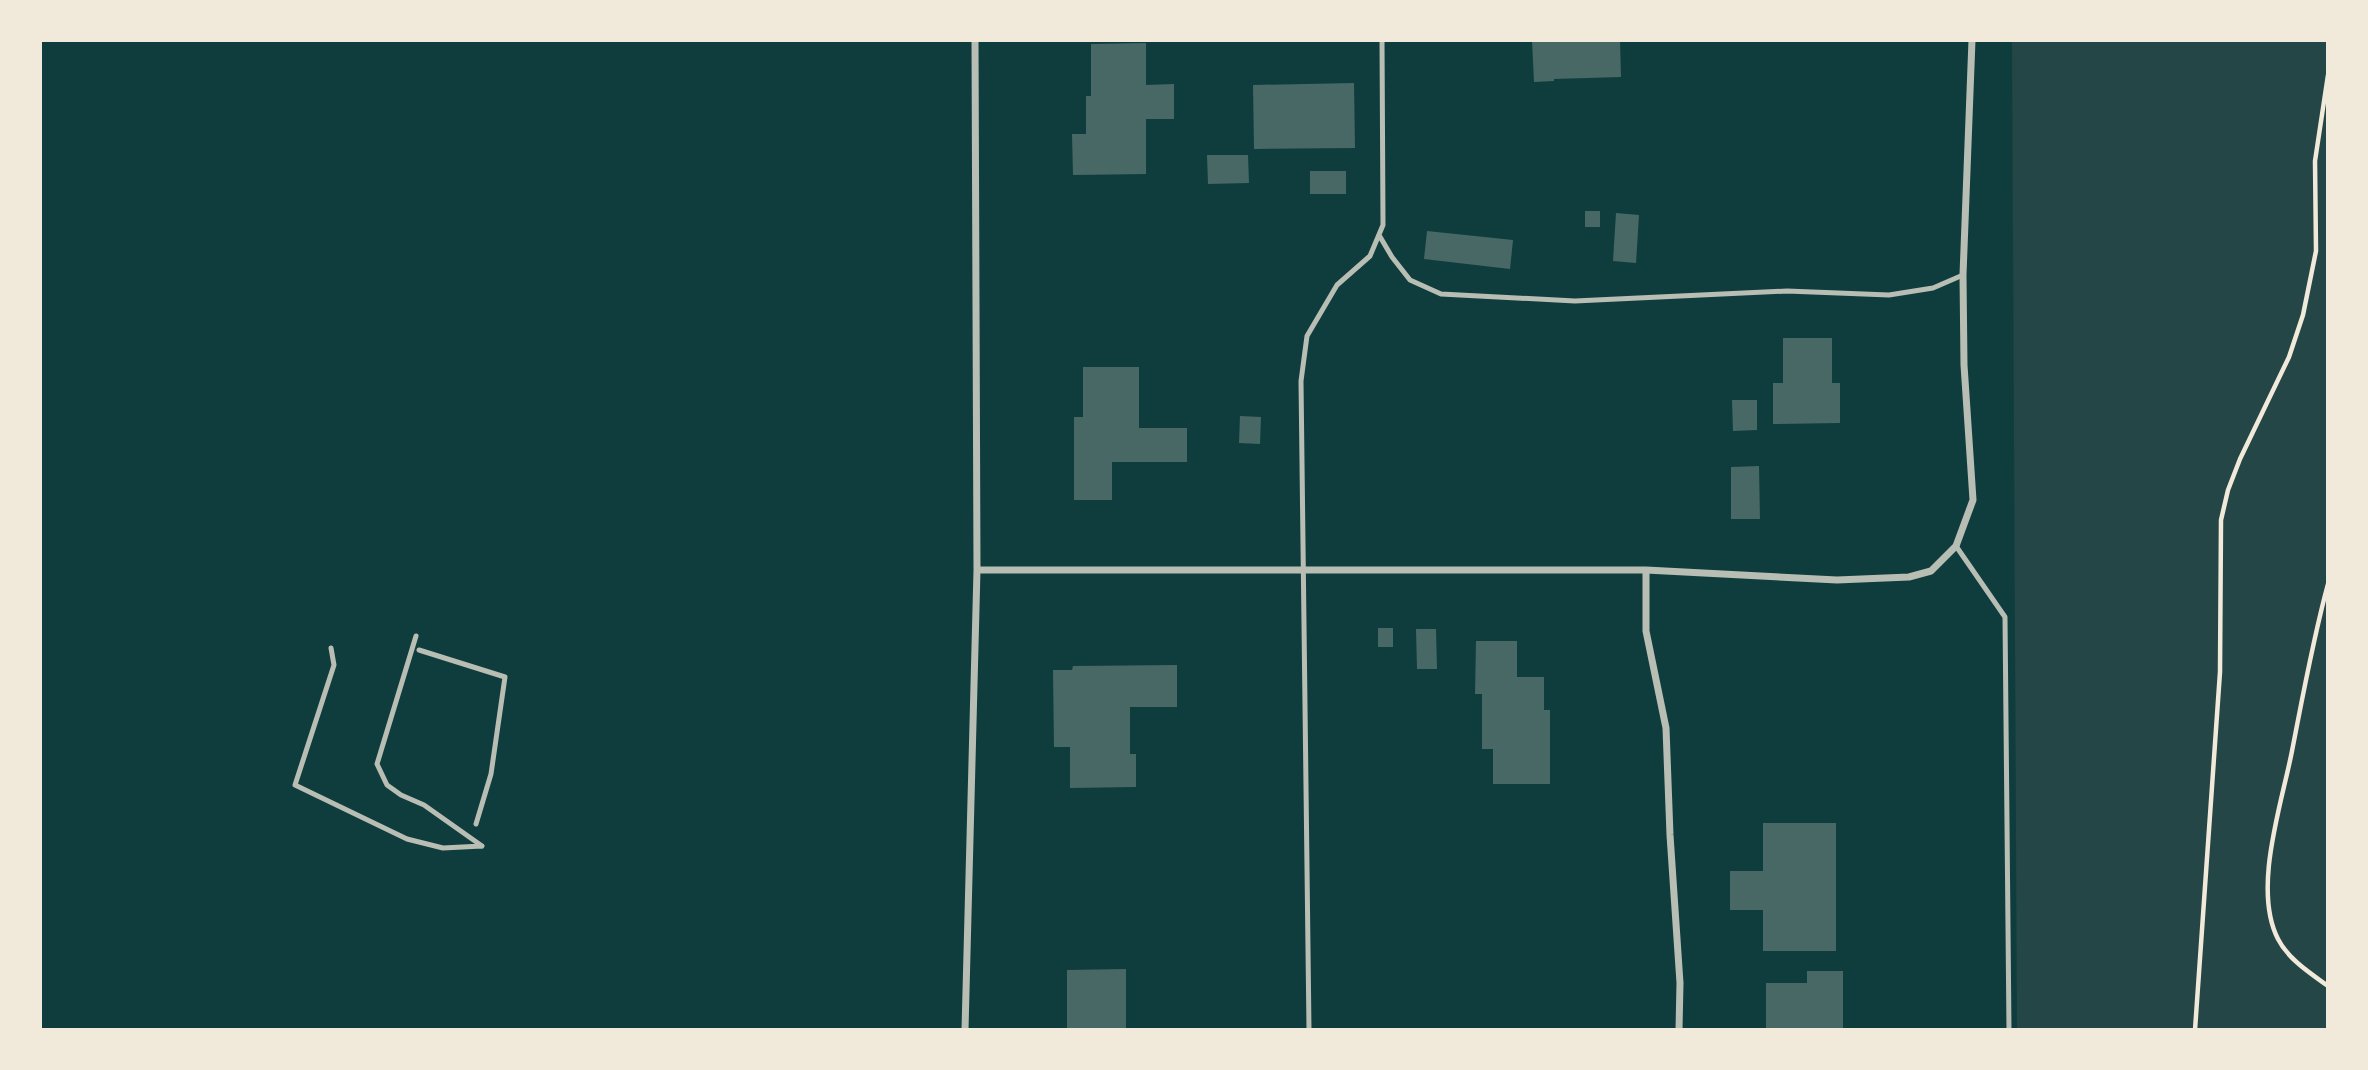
<svg xmlns="http://www.w3.org/2000/svg" width="2368" height="1070" font-family="'Asap Condensed',sans-serif">
<rect width="100%" height="100%" fill="#0f3d3e"/>
<path fill="#244646" d="M2012,40h316v990h-311z"/>
<path fill="#486865" d="M1532,40h88l1,37 -67,2v2l-20,1z
M1146,43v42l28,-1v35h-28v55l-73,1 -1,-41h14v-38h5v-52z
M1354,83l1,65 -101,1 -1,-64z
M1207,155h41l1,28 -41,1z
M1310,171h36v23h-36z
M1585,211h15v16h-15z
M1616,213l23,2 -3,48 -23,-2z
M1427,231l86,9 -3,29 -86,-10z
M1783,338h49v45h8v40l-67,1v-41h10z
M1083,367h56v61h48v34h-75v38h-38v-83h9z
M1732,400h25v30l-24,1z
M1240,416l21,1 -1,27 -21,-1z
M1759,466l1,53h-29v-52z
M1378,628h15v19h-15z
M1416,629h20l1,40h-20z
M1476,641h41v36h27v33h6v74h-57v-35h-11v-55h-7z
M1177,665v42h-47v47h6v33l-66,1v-41h-16l-1,-77h19l1,-4z
M1763,823h73v128h-73v-41h-33v-39h33z
M1126,969v61h-59v-60z
M1807,971h36v59l-77,-1v-46h41z"/>
<g fill="none" stroke-linecap="round" stroke-linejoin="round">
<path stroke="#f1e9da" stroke-width="4.5" d="M2328,584c-15,55 -25,111 -36,167 -10,52 -40,138 -14,188 10,20 32,34 50,47
M2195,1030l25,-358 1,-152 7,-30 12,-31 49,-102 14,-42 13,-64 -1,-90 13,-86"/>
<path stroke="#b8beb3" stroke-width="5" d="M1379,235l13,22 18,23 31,14 134,7 212,-10 102,4 44,-7 30,-13
M1956,546l49,71 4,413
M416,636l-39,128 10,21 14,10 23,10 58,41
M331,648l3,17 -39,120 112,54 36,9 39,-2
M419,650l86,27 -14,97 -15,50
M1309,1030l-8,-649 6,-45 30,-51 33,-29 13,-31 -1,-185"/>
<path stroke="#b8beb3" stroke-width="7" d="M977,570h669l191,10 72,-3 22,-6 25,-25 17,-46 -9,-135 -1,-90 9,-235
M1646,570v61l20,97 4,107 10,148 -1,47
M965,1030l12,-460 -2,-530"/>
</g>
<rect width="2368" height="1070" fill="none" stroke="#f1e9da" stroke-width="84"/>
</svg>
